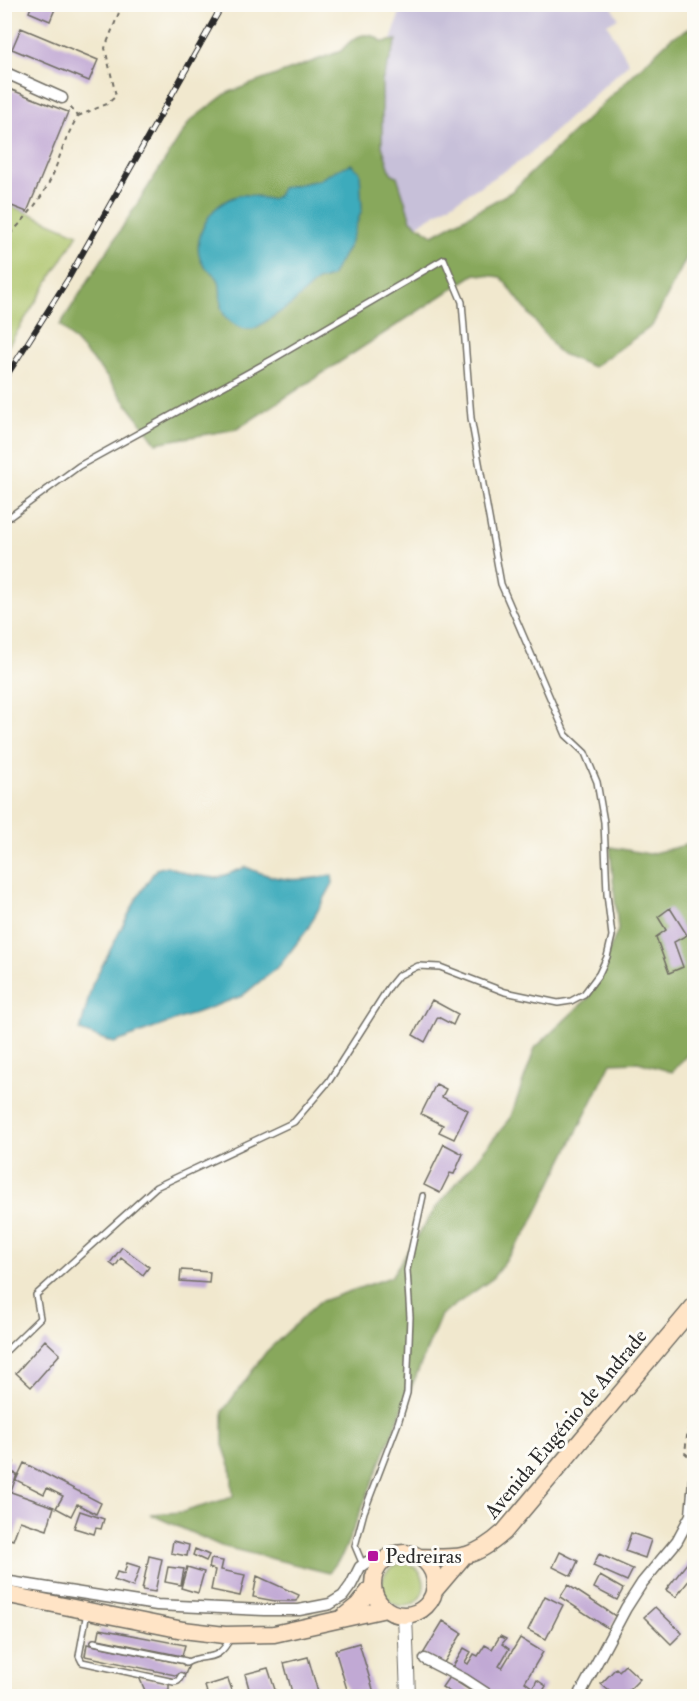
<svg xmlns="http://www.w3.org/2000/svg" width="699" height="1701" font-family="'IM FELL Double Pica',serif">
<rect width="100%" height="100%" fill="#fdfcf7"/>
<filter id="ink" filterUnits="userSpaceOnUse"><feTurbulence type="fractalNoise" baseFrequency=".0167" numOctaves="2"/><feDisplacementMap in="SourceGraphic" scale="12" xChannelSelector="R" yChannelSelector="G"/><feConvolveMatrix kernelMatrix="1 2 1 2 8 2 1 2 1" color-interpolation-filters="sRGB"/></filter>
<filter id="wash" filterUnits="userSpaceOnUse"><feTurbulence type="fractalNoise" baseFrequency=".008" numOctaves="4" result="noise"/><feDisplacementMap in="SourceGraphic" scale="24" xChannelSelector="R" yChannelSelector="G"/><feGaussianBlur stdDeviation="1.35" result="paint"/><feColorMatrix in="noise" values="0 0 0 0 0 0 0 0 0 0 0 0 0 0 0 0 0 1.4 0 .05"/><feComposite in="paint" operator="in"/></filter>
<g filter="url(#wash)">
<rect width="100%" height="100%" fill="#f1e8ce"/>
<path fill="#c7c0d9" d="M402,5h209l7,13 -11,6 22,39 -105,96 -110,68 -17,-51 -10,-4 -19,-56z"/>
<path fill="#abc268" stroke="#6b764a" stroke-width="1.5" d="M5,203l73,31 -73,117z
M382 1585a21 21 0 1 1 42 0a21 21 0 1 1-42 0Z"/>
<path fill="#88a85c" stroke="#5a6a44" stroke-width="1.5" d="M694,26v217l-42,83 -59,41 -34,-14 -58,-76 -26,-3 -238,155 -81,14 -53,-71 -43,-47 130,-204 37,-28 114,-42c11,-13 25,-24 42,-9l14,-2 -15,41v65l9,27 6,3 14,44 22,15 78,-43 160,-154z
M694,843v204l-22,25 -34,-10 -27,1 -83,167 -36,49 -51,36 -98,239 -14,19 -108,-27 -71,-32 33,-2 50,-15 -2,-29 -8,-23v-34l43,-59 53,-50 72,-25 44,-68 75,-90 25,-71 54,-51 29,-67 -8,-83 39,7z"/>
<path fill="#3dabbc" stroke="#346b74" stroke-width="1.5" d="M351,164l9,8 2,37 -13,37 -18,31 -14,4 -26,24 -35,23c-12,5 -30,-6 -34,-18 -3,-8 0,-19 -3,-28 -2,-8 -7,-8 -12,-13 -17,-16 -6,-44 7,-59 7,-7 18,-14 28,-15 17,-2 32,14 40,-7l37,-8 15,-9z
M167,866l24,9 26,3 29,-11c32,15 53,15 86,8l1,8 -26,47 -27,35 -38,31 -128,47 -34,-12 12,-46 45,-87 19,-29z"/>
<g id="blocks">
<path fill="#c1a9d4" d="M32,4h25l-7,17 -21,-9z
M21,28l77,32 -9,21 -77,-32z
M4,87l64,25 -41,100 -23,-9z
M670,908l17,27 -13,7 9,25 -14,6 -13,-36 10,-7 -8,-13z
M432,1000l26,14 -5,11 -15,-8 -13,25 -12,-7z
M436,1084l10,5 -4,8 26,13 -14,29 -15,-7 4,-7 -22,-11z
M444,1144l19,10 -9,20 -4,-1 -10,20 -16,-8z
M122,1247l27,20 -6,8 -22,-17 -6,9 -5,-4z
M181,1270l29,2 -1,11 -29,-2z
M45,1340l15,14 -29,33 -15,-14z
M4,1459l10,3 -3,10 6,2 -6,18 43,15 -7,23 -27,-9 -7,19 -9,-3v-25l5,-14 -5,-1z
M24,1463l77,40 -5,11 -19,-10 -6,12 -15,-8 7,-12 -16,-8 -3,6 -28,-14z
M80,1511l24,8 -3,10 -5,-1 -2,6 -20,-6z
M631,1533l20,7 -6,18 -20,-7z
M173,1541l16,4 -2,11 -16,-3z
M195,1549l14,6 -3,6 -13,-6z
M560,1552l18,9 -7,15 -18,-9z
M599,1554l34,15 -6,12 -34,-15z
M149,1556l13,3 -7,33 -13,-2z
M691,1558l3,2v14l-18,23 -10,-7z
M211,1559l12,2 -2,9 24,5 -5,21 -29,-6 4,-20 -6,-2z
M127,1563l13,4 -7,20 -19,-7 3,-8 7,2z
M168,1567l16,2 -3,16 -16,-3z
M187,1567l17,5 -6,21 -17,-5z
M257,1576l42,19 -3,6h-21l-22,-4z
M600,1576l23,13 -6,11 -23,-12z
M568,1585l49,32 -8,12 -49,-32z
M545,1596l18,9 -17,34 -18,-9z
M655,1607l27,26 -11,11 -27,-27z
M443,1621l19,12 -20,33 -19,-12z
M100,1629l85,16 -3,11 -84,-17z
M500,1636l6,3 -4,5 7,5 -10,17 3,2 18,-30 23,14 -18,30 8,6 4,-8 9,6 -6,10h-45l-44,-27 13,-21 7,4 -6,10 3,2 6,-10 4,2 7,-11 7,4z
M359,1643l16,53h-26l-14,-46z
M87,1644l102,21 -5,12 -99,-21z
M308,1657l11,39h-26l-9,-33z
M625,1665l15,14 -17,17h-8l-14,-12 15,-16 3,3z
M268,1668l9,28h-26l-6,-22z
M139,1677l30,6v7l-22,5z
M449,1677l27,17 -2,2h-18l-14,-9z
M228,1679l6,17h-26l-3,-10z"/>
</g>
</g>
<g filter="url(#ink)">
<use href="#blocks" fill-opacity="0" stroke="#706d64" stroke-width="1.5"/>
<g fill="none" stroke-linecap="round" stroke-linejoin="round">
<g stroke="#706d64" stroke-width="8">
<path id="service" d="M4,521l75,-55 194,-107 171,-100 18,43 9,116 30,166 65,151 19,18 12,29 7,40 3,72 5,42 -5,21 -8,17 -15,20 -13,7 -13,2 -53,-11 -65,-25 -22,-1 -20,10 -9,11 -60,94 -35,41 -138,65 -120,108 4,23 -36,35
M363,1565l-8,-19 9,-34 34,-89 9,-30 3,-76 -3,-47 16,-74
M87,1612l-8,44 3,6 92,20 4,-1 3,-5
M94,1642l92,19
M186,1663c21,-12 30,3 45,-26"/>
</g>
<g stroke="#706d64" stroke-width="13">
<path id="minor" d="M4,7l1,-3
M4,72l58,26
M4,1581l153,24 107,5h35l31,-6 13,-8 8,-11 9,-18 7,-5 16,-1
M425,1659l39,20 26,17
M579,1696l47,-88 16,-25 35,-42 14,-26 3,-35"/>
</g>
<g stroke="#706d64" stroke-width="16">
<path id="tertiary" d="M405,1615l3,81"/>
</g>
<g stroke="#706d64" stroke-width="19">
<path id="secondary" d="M373 1584a31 31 0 1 1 62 0a31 31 0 1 1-62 0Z
M419,1557c40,1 54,3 85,-25l190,-226
M434,1591l28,-33
M4,1594l179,36 42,5 49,-1 112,-25
M342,1618l16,-13 15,-19"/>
</g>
<path stroke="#706d64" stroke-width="2" stroke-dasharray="4.5 4.5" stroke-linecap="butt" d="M78,116l29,-12 9,-8 -11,-48 15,-38
M4,240c20,-19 39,-42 50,-68 7,-19 13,-38 24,-56l-9,-10
M694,1400l-3,3 -6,50 9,8
M384,1550l21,-4 5,1"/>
<use href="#service" stroke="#fff" stroke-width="5"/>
<use href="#minor" stroke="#fff" stroke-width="10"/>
<use href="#tertiary" stroke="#fff" stroke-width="14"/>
<use href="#secondary" stroke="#ffe4c6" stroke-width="16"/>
<g stroke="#2b2b2b" stroke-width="6">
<path id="rail" d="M4,380l64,-101 155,-275"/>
</g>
<use href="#rail" stroke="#fdfcf7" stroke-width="4" stroke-dasharray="11" stroke-linecap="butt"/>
</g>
</g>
<rect fill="#b5179e" stroke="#fdfcf7" stroke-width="2" x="367" y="1550" width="12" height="12" rx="3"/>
<g text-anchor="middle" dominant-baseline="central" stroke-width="6" stroke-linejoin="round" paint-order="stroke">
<g font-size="21" fill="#2b2b2b" stroke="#fdfcf7">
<text transform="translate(566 1424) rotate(-50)">Avenida Eugénio de Andrade</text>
</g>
<g font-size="21" fill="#2b2b2b" stroke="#fdfcf7" text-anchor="start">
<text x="385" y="1556">Pedreiras</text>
</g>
</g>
<rect width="699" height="1701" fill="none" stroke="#fdfcf7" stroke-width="24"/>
</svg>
